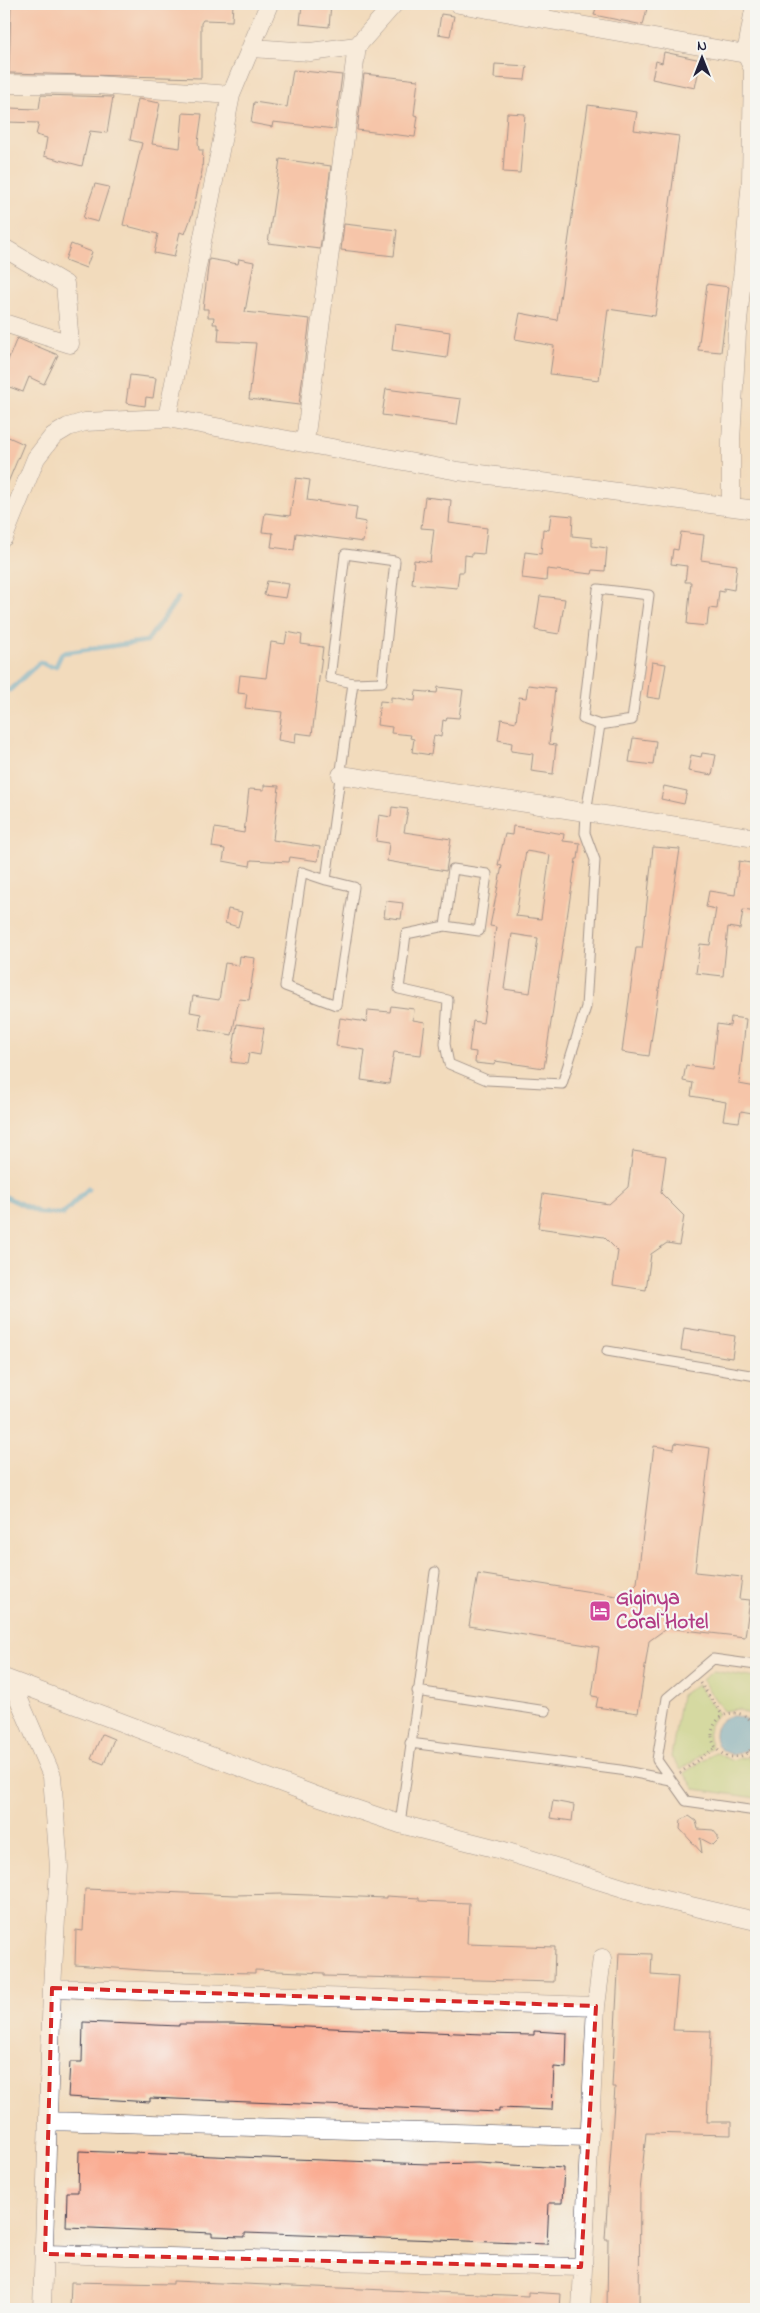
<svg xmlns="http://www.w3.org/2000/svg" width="760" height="2313" font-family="'Indie Flower',sans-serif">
<rect width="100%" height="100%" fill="#f6f6f2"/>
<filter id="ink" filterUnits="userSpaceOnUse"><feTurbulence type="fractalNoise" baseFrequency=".02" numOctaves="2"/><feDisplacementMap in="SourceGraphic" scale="10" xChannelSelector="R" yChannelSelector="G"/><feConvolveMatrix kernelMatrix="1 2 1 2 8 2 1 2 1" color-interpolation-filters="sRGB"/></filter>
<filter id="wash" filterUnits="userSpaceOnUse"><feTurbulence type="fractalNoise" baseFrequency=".0096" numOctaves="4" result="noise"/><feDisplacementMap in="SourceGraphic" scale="20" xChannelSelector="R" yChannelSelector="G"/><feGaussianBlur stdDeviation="1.12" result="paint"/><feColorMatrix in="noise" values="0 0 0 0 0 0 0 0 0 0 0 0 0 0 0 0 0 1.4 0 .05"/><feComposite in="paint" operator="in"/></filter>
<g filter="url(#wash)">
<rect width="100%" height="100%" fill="#f2dbbc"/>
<path fill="#b1d882" stroke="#6a7d5e" d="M713,1671l43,7v35l-3,3 -15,-7 -15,2 -21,-31z
M697,1684l21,30c-10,10 -12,21 -6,33l-31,23 -10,-13 10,-62z
M715,1752l15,8 17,-3 9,13v28l-61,-9 -11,-16z"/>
<path fill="#5caed7" stroke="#3f6889" d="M715 1735a19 19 0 1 1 38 0a19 19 0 1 1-38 0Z"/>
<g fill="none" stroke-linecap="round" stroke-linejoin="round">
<path stroke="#5caed7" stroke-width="5" d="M4,690h6l30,-28 8,4h8l6,-13 85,-12 31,-43
M4,1196l36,17 23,1 25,-25"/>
</g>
<g id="blocks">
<path fill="#faac92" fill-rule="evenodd" d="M11,4h222l-1,17 -29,-1 -2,3v55l-192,-5z
M302,4h29l-2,23 -29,-3z
M597,4h51l-5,21 -49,-10z
M441,14l13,2 -4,20 -12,-2z
M664,52l37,8 -6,28 -43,-9 4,-18 6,2z
M495,64l32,2 -2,14 -31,-2z
M293,70l49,5 -7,54 -62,-7 -1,5 -21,-4 3,-21 33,5z
M364,74l54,6 -4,35 4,1 -3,21 -58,-7z
M41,95l72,2 -6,36 -17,-2 -8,35 -38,-10 3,-18 -11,-3 3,-12 -32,-1 1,-14 31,1z
M138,99l22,4 -8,41 28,4 3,-35 19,1 -4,28 1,8h4l-1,21 -10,44 -7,19 -5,-2 -6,25 -20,-4 4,-19 -35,-9 19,-82 -12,-3z
M588,105l49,7 -3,18 45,6 -24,180 -47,-7 -9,71 -49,-6 4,-28 -39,-7 5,-26 37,7z
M507,113l18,1 -5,59 -17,-1z
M280,159l51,7 -11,83 -52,-6z
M95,184l14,3 -11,35 -15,-4z
M344,224l53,6 -3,26 -53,-6z
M71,244l21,8 -6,16 -21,-8z
M209,259l29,5 1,-5 15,3 -9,50 65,7 -11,86 -50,-6 7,-56 -38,-2 1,-13h-2v-4h-4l1,-7h-6v-8h-5z
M707,284l22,3 -8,65 -23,-2z
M395,324l55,8 -3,26 -55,-8z
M17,338l41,17 -14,29 -15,-7 -6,15 -19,-7v-15z
M130,375l26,3 -3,20 -7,-1 -1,9 -19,-3z
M386,389l75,10 -4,26 -75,-10z
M4,435l20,9 -20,48z
M296,478l14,2 -3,20 50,7 -2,13 11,2 -3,20 -67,-9 -2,17 -23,-3 2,-14 -11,-1 3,-19 25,3z
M425,497l26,3 -2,23 38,5 -3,26 -12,-1v3l-7,-1 -1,17h-5l-2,16 -45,-4 2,-24 16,2 4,-33 -13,-1z
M551,514l22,2 -1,20 20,2v8l15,2 -2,23 -12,-1 -1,4 -45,-5 -1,12 -24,-3 3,-26 16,2 2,-25 6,1z
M681,532l23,3 -3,25 36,5 -3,25 -10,-2v4l-5,-1 -2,18 -8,-1 -2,18 -20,-2 4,-42h-6l2,-16 -16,-2 2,-15 5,1z
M267,581l22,3 -3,14 -22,-3z
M540,596l25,3 -6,35 -24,-4z
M287,632l15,3 -1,9 22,3 -11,88 -16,-2 -1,10 -17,-3 4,-28 -37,-4 2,-14 -9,-1 2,-18 26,3 5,-36 14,2z
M652,662l14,2 -6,35 -13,-2z
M528,685l27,3 -6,56 7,1 -3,29 -22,-3 2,-17 -22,-3 1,-8 -14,-3 3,-21 15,3 3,-25 7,1z
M438,687l25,3 -4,28 -12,-1 -1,4 -3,-1 -2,17 -7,-2 -3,20 -19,-3 2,-13 -4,-1 1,-3 -20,-2 1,-6 -15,-2 3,-24 11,1v-5l24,4 1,-10 21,2z
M633,738l23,3 -3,24 -24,-3z
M702,753l14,2 -4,20 -24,-4 3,-16 10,2z
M264,785l15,1 -6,54 47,7 -2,14 -28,-4 -1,5 -38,-2 -1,6 -27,-5 2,-12 -13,-2 3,-19 29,5 5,-44 15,1z
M664,786l23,5 -3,13 -23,-5z
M392,807l16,2 -4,23 47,7 -5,32 -59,-10 2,-18 -13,-2 3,-26 12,2z
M513,826l51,8 -1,7 17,2 -2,16h-2l-32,209 -49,-7 -1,4 -19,-2 1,-11 -7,-1 4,-30 10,2 13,-96 -6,-1 12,-60 -4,-1 7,-31 7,1zM526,851l24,4 -9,64 -25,-3zM512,934l26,4 -8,55 -26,-4z
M653,847l27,2 -31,207 -27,-4 14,-104h6z
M739,861l17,3v48l-13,-2 -3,19 -12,-2 -5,49 -27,-3 4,-29 10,1 6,-36 -10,-2 3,-16 26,4z
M386,901l17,2 -2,16 -17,-2z
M228,909l14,3 -4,15 -13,-4z
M240,956l15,2 -6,42 -10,-1 -7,36 -33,-6 2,-15 -11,-2 3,-16 26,4 6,-37 14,2z
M391,1006l23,3 -1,11 12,2 -4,33 -27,-3 -5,32 -28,-4 4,-30 -29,-4 4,-28 27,4 1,-12 22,2z
M731,1017l15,2 -7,65 17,3 -4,26 -11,-2 -2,11 -16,-2 3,-18 -35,-6 2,-13 -10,-2 3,-16 26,4 5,-45 13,2z
M237,1024l27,4 -4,27 -11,-2 -2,11 -16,-2z
M633,1151l33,5 -5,37 23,23 -5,29 -12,-2 -16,11 -5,36 -33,-5 5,-34 -14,-14 -66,-9 5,-34 66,10 19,-17z
M684,1328l51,8 -3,22 -51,-8z
M675,1443l35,5 -15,124 47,5 -3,22 11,1 -5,37 -78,-9 -18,13 -11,72 -42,-6 2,-10 -6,-1 7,-49 -130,-21 9,-52 145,23 14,-14 17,-137 20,3z
M102,1734l12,5 -10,25 -13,-5z
M553,1801l21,4 -2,16 -22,-3z
M689,1816l7,5 2,8 15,1 5,6v4l-5,5 -13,-7 2,15 -22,-24 1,-9z
M85,1889l150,6 48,-1 103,4v-2l33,2v3l50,2 -2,41 88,3 -1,35 -230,-6v-3l-69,-3v3l-100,-2 -80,-6 1,-35 7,1z
M619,1953l33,1 -1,21 27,2 -5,53 38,1 -4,91h24v13l-85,-2 -6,58 -1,118h-32l1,-70h-3l10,-152h-3z
M83,2022l96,4v-2h52l252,10 51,1v-4l33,2 -1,35 -12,-1 -2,43 -53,-2v4l-349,-14v4l-82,-5 2,-35h12z
M79,2151l349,13 50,-1 86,5 -2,35h-13l-2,41 -302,-11v4l-33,-1v-3l-146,-6 1,-35h11z
M173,2281l355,15v-4l33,2 -1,15h-490l1,-27 102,2z"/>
</g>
</g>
<g filter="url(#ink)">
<use href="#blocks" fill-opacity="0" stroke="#413e4e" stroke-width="1"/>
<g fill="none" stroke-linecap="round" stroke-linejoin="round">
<g stroke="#413e4e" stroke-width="11">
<path id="lane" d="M598,589l51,6 -17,125 -32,5 -17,-6z
M326,880l-24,-8 -17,114 51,19 18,-118 -28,-7 27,-197 -23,-5 15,-124 50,7 -13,121 -29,1
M445,926l8,-57 34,5 -8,57 -34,-5 -39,8 -7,55 49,11 -3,44 4,20 38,16 75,4 24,-77 9,-147 -10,-27 1,-20 14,-88
M607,1351l149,25
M756,1665l-43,-6 -46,39 -10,62 29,41 70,10
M417,1691l129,20
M410,1743l210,27 51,10
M400,1824l35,-252"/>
</g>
<g stroke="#413e4e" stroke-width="19">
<path id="street" d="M459,4l287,50
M252,48l58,4 47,-6
M4,84l93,1 134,10
M4,248l61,36 5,60 -66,-21
M167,418l64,-323 38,-91
M305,441l52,-395 37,-42
M731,506v-65l6,-108 14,-153 2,-111 -7,-15 9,-50
M4,537l32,-79 17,-22 15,-9 17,-5 82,-4 291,53 298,39
M341,775l415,63
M4,1678l310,117 86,29 98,25 154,48 104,24
M11,1681l41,95 7,91 -7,121 -10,321
M52,1988l544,18
M48,2121l540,16
M45,2254l536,13
M581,2309l15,-303 6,-48"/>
</g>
<path stroke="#413e4e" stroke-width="3" stroke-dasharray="1 4" stroke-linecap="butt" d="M700,1683l23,33
M712 1735a22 22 0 1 1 44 0a22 22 0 1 1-44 0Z
M747,1752l9,14
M680,1773l36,-26"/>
<use href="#lane" stroke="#fff" stroke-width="9"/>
<use href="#street" stroke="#fff" stroke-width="18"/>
</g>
</g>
<path d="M0 0H760V2313H0ZM52,1988l544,18 -15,261 -536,-13z" fill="#f2dbbc" fill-opacity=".55" fill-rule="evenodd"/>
<path fill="none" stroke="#d62828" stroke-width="4" stroke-dasharray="10 6" stroke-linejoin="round" d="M52,1988l544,18 -15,261 -536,-13z"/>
<defs>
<g id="hotel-square" transform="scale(1.125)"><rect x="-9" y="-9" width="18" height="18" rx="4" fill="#d1479c" stroke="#f6f6f2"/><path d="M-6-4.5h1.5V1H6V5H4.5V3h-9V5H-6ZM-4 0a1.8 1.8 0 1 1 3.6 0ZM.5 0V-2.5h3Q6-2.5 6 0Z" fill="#fff"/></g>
</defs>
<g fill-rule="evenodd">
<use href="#hotel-square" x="600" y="1611"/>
</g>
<g text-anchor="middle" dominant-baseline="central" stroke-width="4.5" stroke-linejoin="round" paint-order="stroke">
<g font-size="21" font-weight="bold" fill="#b23c85" stroke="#f6f6f2" text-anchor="start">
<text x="616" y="1599">Giginya<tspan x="616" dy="24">Coral Hotel</tspan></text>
</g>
</g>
<rect width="760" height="2313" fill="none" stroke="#f6f6f2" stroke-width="20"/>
<g transform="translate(702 58)" stroke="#f6f6f2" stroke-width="4" paint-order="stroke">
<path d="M0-4L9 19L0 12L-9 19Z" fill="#22223b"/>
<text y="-8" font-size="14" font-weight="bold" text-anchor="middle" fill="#22223b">N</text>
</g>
</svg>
